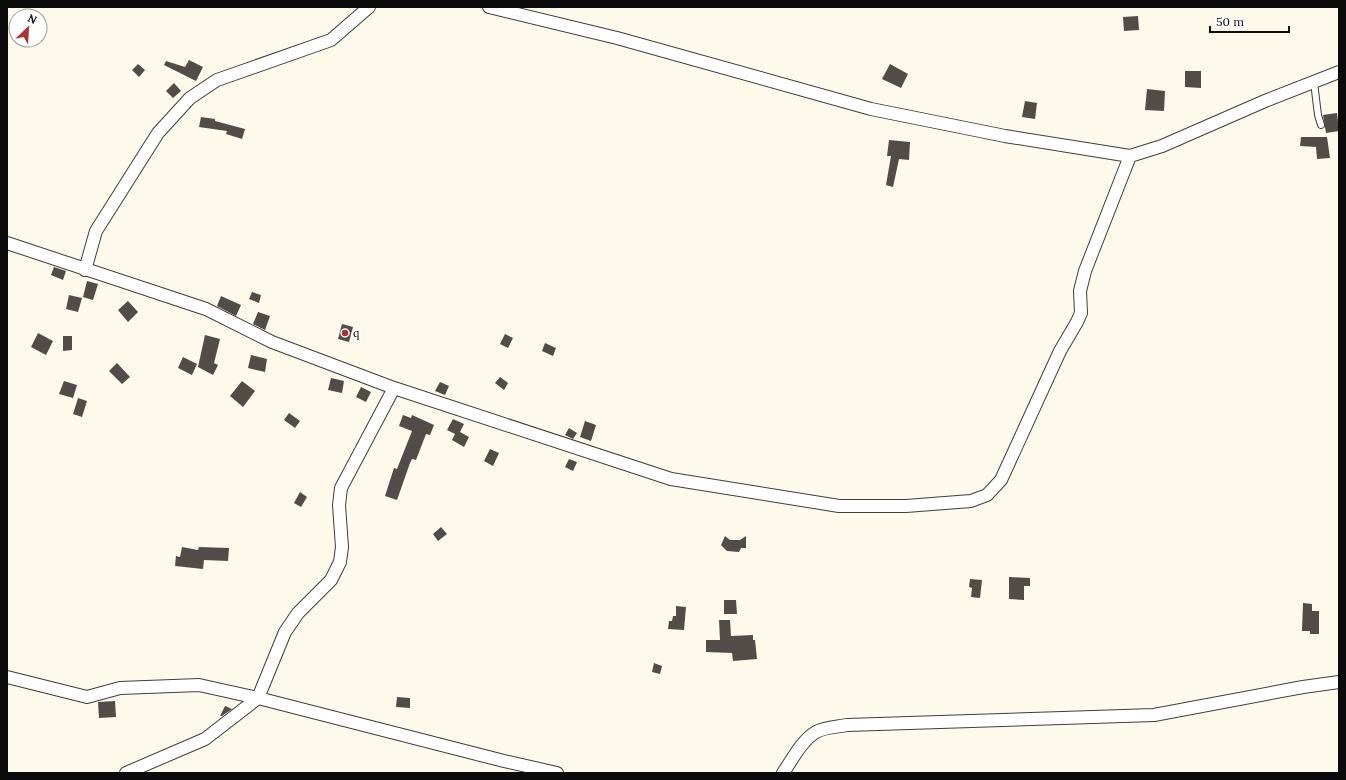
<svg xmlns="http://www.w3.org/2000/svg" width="1346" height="780" font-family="Lora,serif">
<rect width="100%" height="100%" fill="#fdf9eb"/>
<path fill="#524c48" d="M1138,16l1,14 -15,1 -1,-14z
M189,60l14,7 -7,14 -32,-16 2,-4 19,6z
M138,64l7,6 -6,7 -7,-7z
M890,64l18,10 -7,14 -19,-9z
M1185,71h16v17l-16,-1z
M174,83l7,8 -8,7 -7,-7z
M1147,89l18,2 -1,20 -19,-1z
M1025,101l12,2 -2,16 -13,-2z
M1337,113l2,18 -13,2 -3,-18z
M201,117l14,2v2l30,8 -3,10 -16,-5 1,-3 -28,-4z
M1301,137h26l3,21 -13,1 -1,-12 -16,-1z
M889,140l21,2 -1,18 -10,-1 -6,28 -7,-2 5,-29h-4z
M54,267l12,4 -3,9 -12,-5z
M87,281l11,3 -5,16 -10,-3z
M252,292l9,3 -2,8 -10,-4z
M69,295l13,3 -4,14 -12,-3z
M221,296l20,9 -5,11 -19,-10z
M128,301l10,11 -10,10 -10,-12z
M258,312l12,4 -5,14 -12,-6z
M342,324l11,3 -4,15 -11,-3z
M38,333l15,8 -7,14 -15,-8z
M505,334l8,4 -5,10 -8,-4z
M205,335l15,4 -6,24 4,2 -5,10 -15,-8z
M63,336h9v14l-9,1z
M545,343l11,5 -3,8 -11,-5z
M251,355l16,4 -2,13 -17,-4z
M183,357l14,7 -5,11 -14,-7z
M117,363l13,14 -8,7 -13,-13z
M500,377l8,6 -4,7 -9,-7z
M331,378l13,3 -2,12 -14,-3z
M64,381l13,4 -4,13 -14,-4z
M242,381l13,10 -12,16 -13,-11z
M440,382l9,4 -4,9 -10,-4z
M361,387l10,5 -5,10 -10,-5z
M78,398l9,3 -5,16 -9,-3z
M289,413l11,8 -5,7 -11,-8z
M403,415l8,3 1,-3 22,10 -4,10 -4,-1 -10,26 -4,-1 -2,4 -13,37 -12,-4 9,-28 3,1 15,-38 -13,-5z
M453,419l11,5 -4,8 9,5 -5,10 -12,-7 3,-6 -8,-4z
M585,421l11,4 -5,16 -11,-4z
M569,428l8,5 -4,6 -8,-4z
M490,449l9,4 -6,13 -9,-5z
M569,459l8,3 -4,9 -8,-4z
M300,492l7,5 -6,10 -7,-4z
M441,527l6,7 -9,7 -5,-7z
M725,536l5,4h10l6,-4v12h-5l-2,4 -12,-1 -6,-6z
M182,547l16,3 1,-3 30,1 -1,13 -24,-1 -1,9 -28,-3 1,-10 4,1z
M1009,577l21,1v8h-6v14l-15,-1z
M970,579l12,1 -2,18 -9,-1 1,-9 -3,-1z
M724,600h12l1,14h-13z
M1303,603l9,1v7h7v23h-9v-3h-8z
M676,606l10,1 -2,23 -16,-1 1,-8h3l1,-5h3z
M719,620h11l1,16 22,-1v5h2l2,19 -24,2 -1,-8 -26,-1v-12h14z
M654,663l8,3 -2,8 -8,-2z
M397,697l13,1v10l-14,-1z
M115,701l1,16 -17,1 -1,-16z
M225,706l7,3 -10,7h-2z"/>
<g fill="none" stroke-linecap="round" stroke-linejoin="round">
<g stroke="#3e3e3e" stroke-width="8">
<path id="lane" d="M1314,82l4,33 3,10"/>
</g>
<g stroke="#3e3e3e" stroke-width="14">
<path id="street" d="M489,7l128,31 254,71 134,27 125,20 32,-10 103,-45 74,-29
M7,243l199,66 66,33 122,46 277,91 168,27h67l65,-5 16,-6 14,-15 59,-129 17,-29 4,-9 -1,-22 5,-20 45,-115
M85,270l11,-39 62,-98 32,-35 27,-18 114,-40 38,-33
M7,677l80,20 33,-9 79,-3 59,13 246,63 53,12
M126,773l79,-34 53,-41 27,-66 13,-19 33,-33 9,-18 2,-15 -3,-42 2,-17 53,-100
M783,773c9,-13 19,-33 33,-41 9,-5 21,-5 31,-7l307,-10 149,-28 36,-5"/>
</g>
<use href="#lane" stroke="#fff" stroke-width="6"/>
<use href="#street" stroke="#fff" stroke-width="12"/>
</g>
<circle fill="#ac3238" stroke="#fff" stroke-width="1.5" cx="345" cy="333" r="4"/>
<g text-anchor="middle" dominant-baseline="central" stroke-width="4" stroke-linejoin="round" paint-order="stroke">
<g font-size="11" fill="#0b0b0b" stroke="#fff" text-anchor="start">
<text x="353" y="333">q</text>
</g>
</g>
<rect width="1346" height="780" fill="none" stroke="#0b0b0b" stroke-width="16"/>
<g transform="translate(28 28) rotate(25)"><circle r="19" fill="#ffffff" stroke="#9d9d9d"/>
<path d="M0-3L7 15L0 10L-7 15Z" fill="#ac3238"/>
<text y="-6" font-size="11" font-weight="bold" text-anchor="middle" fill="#0b0b0b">N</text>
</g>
<path d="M1210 26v6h79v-6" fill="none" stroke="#0b0b0b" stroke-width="2"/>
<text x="1216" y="26" font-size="12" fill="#0b0b0b" stroke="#ffffff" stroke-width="3" paint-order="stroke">50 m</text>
</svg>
